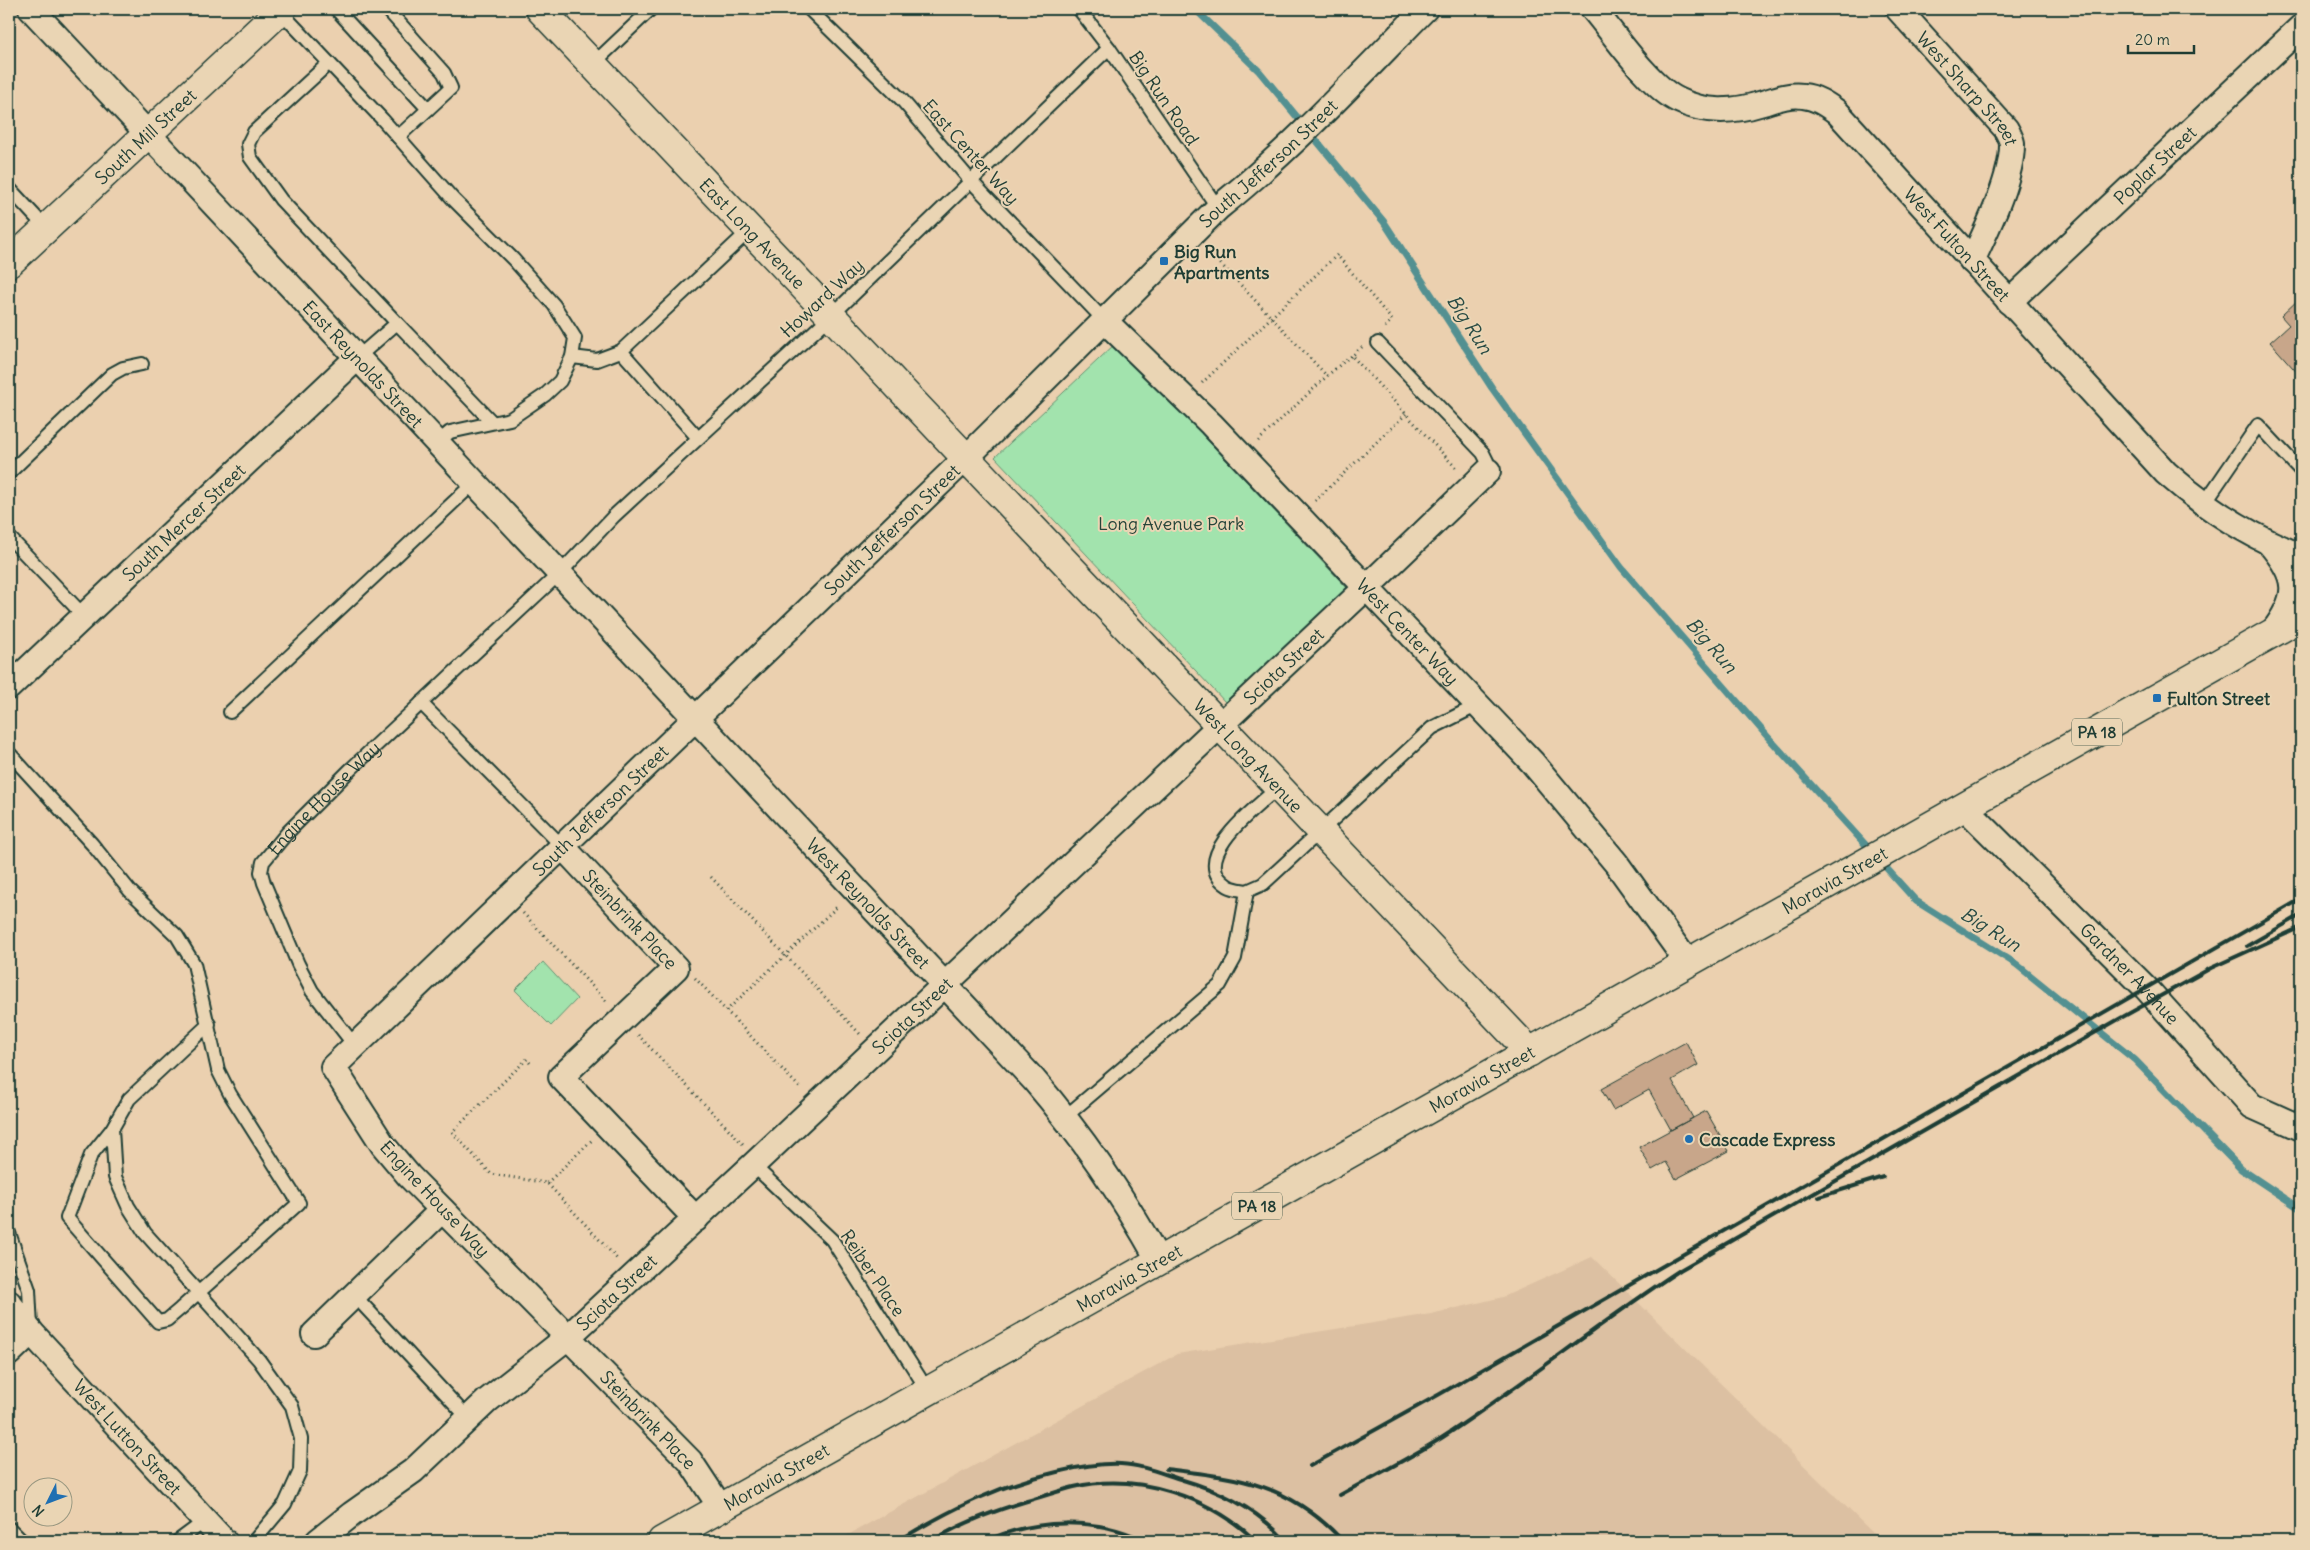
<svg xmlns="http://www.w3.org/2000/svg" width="2310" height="1550" font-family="Delius,sans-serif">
<rect width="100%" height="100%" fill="#ebd0af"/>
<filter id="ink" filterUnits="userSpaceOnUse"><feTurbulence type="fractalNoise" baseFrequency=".02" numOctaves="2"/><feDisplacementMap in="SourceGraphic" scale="10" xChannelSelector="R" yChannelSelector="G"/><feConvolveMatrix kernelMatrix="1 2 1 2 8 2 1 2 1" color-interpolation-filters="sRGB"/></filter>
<g filter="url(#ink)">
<path fill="#dcc0a2" d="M1592,1257l289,284h-1044l340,-187 254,-40 72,-17z"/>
<path fill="#a2e3ad" stroke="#609070" d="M1116,343l231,245 -121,115 -231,-246z
M543,962l34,37 -26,27 -36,-36z"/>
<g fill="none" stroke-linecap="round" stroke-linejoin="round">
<path stroke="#539091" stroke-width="7" d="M1195,9l64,62 125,151 108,166 129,179 146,169 106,117
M1880,861l36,40 100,63 119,96 106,109 60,40"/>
</g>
<path fill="#c8a68a" stroke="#1f3d34" d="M2301,297v80l-31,-35 19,-17 -8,-9z
M1686,1042l12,23 -26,15 21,38 -22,12 -22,-40 -36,20 -12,-21z
M1706,1111l23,40 -53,28 -10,-17 -14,8 -13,-23z"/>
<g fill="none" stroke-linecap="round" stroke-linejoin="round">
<g stroke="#1f3d34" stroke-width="16">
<g id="service">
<path d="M336,9l92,100"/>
<path d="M387,9l57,64 7,15 -53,49"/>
<path d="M809,9l93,91 68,80 134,140"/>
<path d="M1079,9l30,39 109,160"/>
<path d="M280,11l103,109 70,79 60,60 41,46 21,33 -3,19 -12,24 -15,14 -35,24 -60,13 -12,10"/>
<path d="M329,63l-75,69 -6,12 2,13 31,43 116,123"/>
<path d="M593,64l58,-55"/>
<path d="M9,188l37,40"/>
<path d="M1378,343l105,110 4,8 1,10"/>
<path d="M621,351l77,87"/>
<path d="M358,357l39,-34 95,99"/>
<path d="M572,357l25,3 24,-9 129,-121"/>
<path d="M9,473l103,-99 11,-6 19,-4"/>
<path d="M2204,504l54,-79 43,46"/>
<path d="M9,537l75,79"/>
<path d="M421,703l141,143"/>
<path d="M230,712l245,-230"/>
<path d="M9,753l83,91 38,47 47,45 17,28 24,106 12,24 69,109 -119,106 -13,11 -9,2 -91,-104 24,-63 21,-26"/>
<path d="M1279,787c-20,18 -94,72 -51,99 5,3 14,4 19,5l16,-7 169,-156 46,-23"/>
<path d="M209,1024l-80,75 -17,30 3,48 13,29 17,27 114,127 33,46 9,33 -1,32 -15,33 -31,37"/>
<path id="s1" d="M355,1046l-43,-55 -14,-27 -34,-81 -3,-11 2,-10 24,-29 65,-65 208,-195 54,-57 217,-200 278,-268"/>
<path d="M1065,1117l155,-132 15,-27 12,-67"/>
<path d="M753,1165l79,75 96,151"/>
<path d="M9,1233l20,57 2,37"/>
<path d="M354,1295l114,123"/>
<path d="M9,1528l13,13"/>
<path d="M178,1541l27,-20"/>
</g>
</g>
<g stroke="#1f3d34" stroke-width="28">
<g id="minor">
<path id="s2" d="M31,9l1003,1071c48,56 89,116 125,181"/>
<path id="s3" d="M1593,9c21,25 57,78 85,91 28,14 56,12 85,3 13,-4 26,-9 40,-7 13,1 24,9 34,16l329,361c40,35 84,64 135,83"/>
<path id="s4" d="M1898,9l108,120c2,4 5,9 6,14 1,34 -26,88 -40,118"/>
<path id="s5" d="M2009,302l292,-275"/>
<path id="s6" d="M1104,320l107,104 321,338 84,101 72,100"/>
<path d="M2269,543c30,35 31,53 3,90"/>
<path id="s7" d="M9,687l349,-330"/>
<path id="s8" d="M1964,807l182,181 106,118 49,22"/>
<path id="s9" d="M562,846l114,122 -115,109 135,142"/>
<path id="s10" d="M9,1303l22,29 193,209"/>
<path d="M314,1334l128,-124"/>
<path d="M9,1353l22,-21"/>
<path id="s11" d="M721,1508l-31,-47 -281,-285 -26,-31 -50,-78 632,-608 253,-251c75,-60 140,-131 207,-199"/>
<path id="s12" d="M318,1541l34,-27 61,-43 75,-71 80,-63 185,-172 614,-578 121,-116"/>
</g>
</g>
<g stroke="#1f3d34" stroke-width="31">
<g id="tertiary">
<path id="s13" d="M540,9l990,1043"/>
<path id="s14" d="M9,263l273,-254"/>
</g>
</g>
<g stroke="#1f3d34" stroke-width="31">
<g id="primary">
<path id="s15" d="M662,1541l1639,-924"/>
</g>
</g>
<path stroke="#1f3d34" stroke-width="3" stroke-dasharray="1 4" stroke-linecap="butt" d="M1217,260l110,116 21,-18 4,-2
M1362,347l-10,9 106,114
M1202,383l135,-128 55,65 -8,8
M1258,441l69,-65
M1315,501l91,-87
M711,877l149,157
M523,913l85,90
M695,978l106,111
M726,1011l113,-106
M638,1035l105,109
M530,1063l-3,-4 -75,73 39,42 56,9 72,78
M547,1183l45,-43"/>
<use href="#service" stroke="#ead5b4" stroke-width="12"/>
<use href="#minor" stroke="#ead5b4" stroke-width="24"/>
<use href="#tertiary" stroke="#ead5b4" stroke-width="28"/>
<use href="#primary" stroke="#ead5b4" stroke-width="28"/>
<path stroke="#1f3d34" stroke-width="4" d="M2247,946l54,-31
M1819,1197l64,-20
M1310,1466l130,-72 861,-495
M1166,1469c74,9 123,14 177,72
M1340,1495c34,-19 70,-37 103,-58 81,-53 156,-114 237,-167l439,-251 92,-51 90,-41
M898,1541c51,-31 101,-56 159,-69 21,-5 42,-9 64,-8 21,1 42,10 62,16 38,11 76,31 103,61
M932,1541c29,-18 62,-30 95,-40 15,-4 31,-10 47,-14 63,-15 136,10 182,54
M986,1541c49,-23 111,-24 159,0
M1047,1541h10"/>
</g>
</g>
<g fill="#1f6fb2" stroke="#ead5b4" stroke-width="2">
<rect x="1159" y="256" width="10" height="10" rx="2.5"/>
<rect x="2152" y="693" width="10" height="10" rx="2.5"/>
<circle cx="1689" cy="1139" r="5"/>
</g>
<g text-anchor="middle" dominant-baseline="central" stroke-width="4" stroke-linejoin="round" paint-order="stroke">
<g fill="#ead5b4" stroke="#5c6b5a" stroke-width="1">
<rect x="2072" y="718.5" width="50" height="27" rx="4"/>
<rect x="1232" y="1192.5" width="50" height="27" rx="4"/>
</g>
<g font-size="16" font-weight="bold" fill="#1f3d34">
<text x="2097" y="732">PA 18</text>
<text x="1257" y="1206">PA 18</text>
</g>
<g font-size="18" fill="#1f3d34" stroke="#ead5b4">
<text stroke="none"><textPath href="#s4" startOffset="106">West Sharp Street</textPath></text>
<text transform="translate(1164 98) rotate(56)">Big Run Road</text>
<text stroke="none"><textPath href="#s14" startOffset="186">South Mill Street</textPath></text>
<text transform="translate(971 152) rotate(48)">East Center Way</text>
<text stroke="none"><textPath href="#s11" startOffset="1890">South Jefferson Street</textPath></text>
<text stroke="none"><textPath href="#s5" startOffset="200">Poplar Street</textPath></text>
<text stroke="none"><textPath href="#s13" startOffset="309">East Long Avenue</textPath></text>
<text stroke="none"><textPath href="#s3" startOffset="470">West Fulton Street</textPath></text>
<text transform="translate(822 298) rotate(-43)">Howard Way</text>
<text stroke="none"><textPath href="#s2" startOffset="486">East Reynolds Street</textPath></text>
<text stroke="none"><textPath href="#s7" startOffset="240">South Mercer Street</textPath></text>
<text stroke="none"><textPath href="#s11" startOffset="1365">South Jefferson Street</textPath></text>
<text stroke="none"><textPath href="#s6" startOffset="435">West Center Way</textPath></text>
<text stroke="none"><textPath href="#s12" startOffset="1304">Sciota Street</textPath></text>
<text stroke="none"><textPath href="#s13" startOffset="1029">West Long Avenue</textPath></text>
<text stroke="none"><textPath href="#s1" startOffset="298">Engine House Way</textPath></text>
<text stroke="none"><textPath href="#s11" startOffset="960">South Jefferson Street</textPath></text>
<text stroke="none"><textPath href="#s15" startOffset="1346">Moravia Street</textPath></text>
<text stroke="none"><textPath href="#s2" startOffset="1225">West Reynolds Street</textPath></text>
<text stroke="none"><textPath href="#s9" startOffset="100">Steinbrink Place</textPath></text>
<text stroke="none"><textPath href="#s8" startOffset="235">Gardner Avenue</textPath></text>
<text stroke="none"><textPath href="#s12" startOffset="794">Sciota Street</textPath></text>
<text stroke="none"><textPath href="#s15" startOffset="941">Moravia Street</textPath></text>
<text transform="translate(435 1199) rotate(47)">Engine House Way</text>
<text transform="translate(873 1273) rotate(56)">Reiber Place</text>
<text stroke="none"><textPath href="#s15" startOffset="536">Moravia Street</textPath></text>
<text stroke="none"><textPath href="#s12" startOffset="389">Sciota Street</textPath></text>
<text transform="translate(648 1420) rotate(46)">Steinbrink Place</text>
<text stroke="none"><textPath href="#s10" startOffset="179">West Lutton Street</textPath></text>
<text stroke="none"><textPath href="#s15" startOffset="131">Moravia Street</textPath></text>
</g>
<g font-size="18" font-weight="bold" fill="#1f3d34" stroke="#ead5b4" text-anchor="start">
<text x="1174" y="251">Big Run<tspan x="1174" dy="21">Apartments</tspan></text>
<text x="2167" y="698">Fulton Street</text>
<text x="1699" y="1139">Cascade Express</text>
</g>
<g font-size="18" fill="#26453a" stroke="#ead5b4">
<text x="1171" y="523">Long Avenue Park</text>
</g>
<g font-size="19" font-style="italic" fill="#284b44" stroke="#ead5b4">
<text transform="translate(1470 324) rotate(57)">Big Run</text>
<text transform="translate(1712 645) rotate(49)">Big Run</text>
<text transform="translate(1991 929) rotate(32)">Big Run</text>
</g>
</g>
<rect width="2310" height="1550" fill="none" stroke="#ead5b4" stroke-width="30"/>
<rect x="15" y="15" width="2280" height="1520" fill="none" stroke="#1f3d34" stroke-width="2" filter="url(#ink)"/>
<g transform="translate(48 1502) rotate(228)"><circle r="24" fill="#ead5b4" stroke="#999881"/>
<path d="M0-4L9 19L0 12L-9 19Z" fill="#1f6fb2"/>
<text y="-8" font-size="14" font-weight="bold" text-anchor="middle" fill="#1f3d34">N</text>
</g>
<path d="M2128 45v8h66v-8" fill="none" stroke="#1f3d34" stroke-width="2.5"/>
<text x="2135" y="45" font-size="15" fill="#1f3d34" stroke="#ead5b4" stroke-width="4" paint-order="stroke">20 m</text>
</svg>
